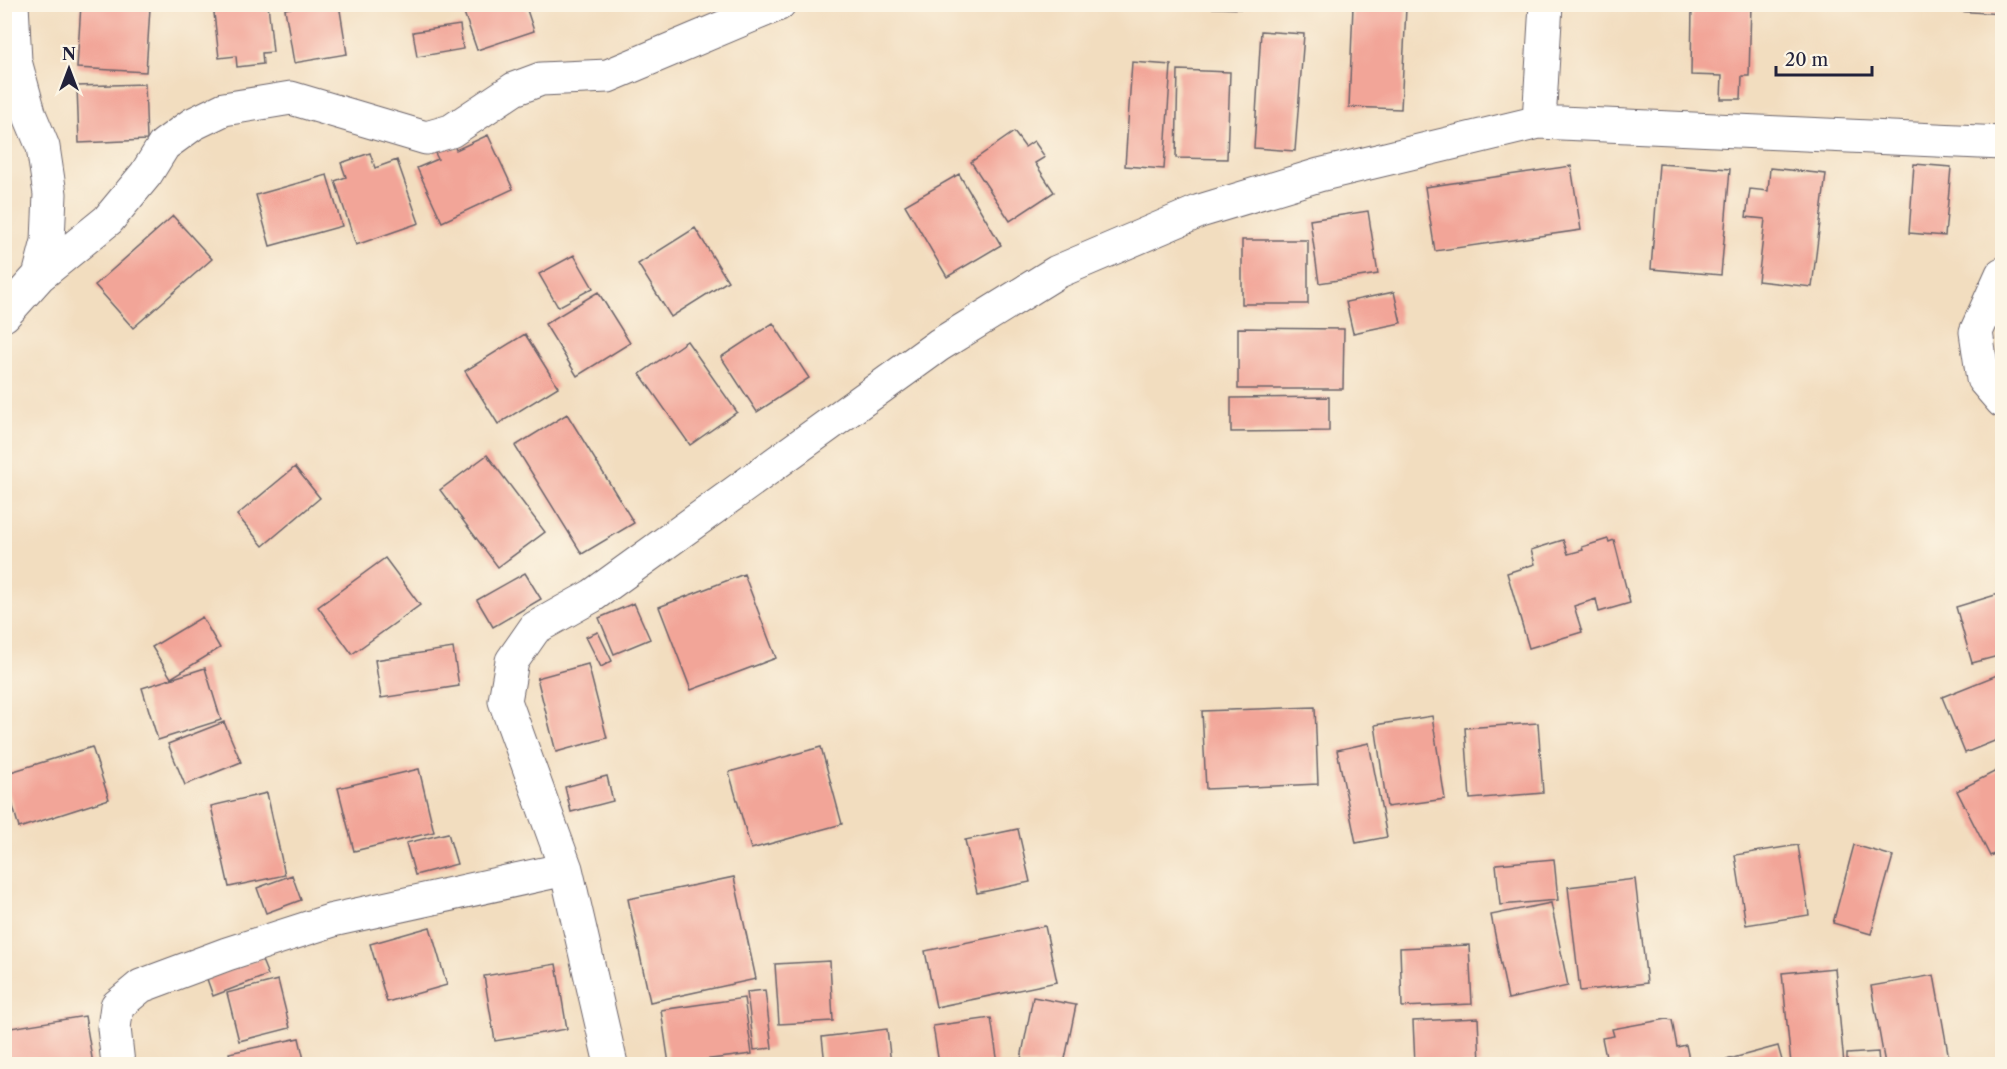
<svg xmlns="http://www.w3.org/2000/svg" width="2007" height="1069" font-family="'Libre Caslon Text',serif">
<rect width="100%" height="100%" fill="#fcf5e5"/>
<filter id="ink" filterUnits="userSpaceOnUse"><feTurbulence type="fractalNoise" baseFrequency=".0167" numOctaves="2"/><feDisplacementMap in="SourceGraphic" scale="12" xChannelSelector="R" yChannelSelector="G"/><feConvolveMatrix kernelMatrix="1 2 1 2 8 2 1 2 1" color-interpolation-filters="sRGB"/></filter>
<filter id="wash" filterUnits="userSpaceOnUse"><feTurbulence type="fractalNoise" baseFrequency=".008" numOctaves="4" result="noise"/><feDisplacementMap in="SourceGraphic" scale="24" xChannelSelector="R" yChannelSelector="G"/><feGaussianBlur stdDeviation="1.35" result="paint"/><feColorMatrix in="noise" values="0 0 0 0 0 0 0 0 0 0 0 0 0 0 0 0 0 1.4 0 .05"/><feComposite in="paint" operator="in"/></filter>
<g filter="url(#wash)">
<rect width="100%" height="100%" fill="#f2ddbf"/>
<g id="blocks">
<path fill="#f2a598" d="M81,4l69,4 -4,64 -69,-4z
M213,4h55l5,48 -11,1 1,11 -26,3 -1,-11 -17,2z
M310,4h29l8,50 -53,9 -9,-54z
M461,4h64l9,27 -57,19z
M1176,4h75v5l-76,-2z
M1692,4h59l-2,72h-7l-1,23h-20l1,-23 -31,-1z
M1940,4h62v10l-62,-4z
M1353,6l53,2 -5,101 -52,-2z
M460,25l3,24 -46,8 -4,-25z
M1261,31l43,3 -9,117 -41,-3z
M1132,62l39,3 -7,104 -39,-3z
M1178,70l52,2 -3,87 -51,-1z
M145,84l2,56 -68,3 -2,-57z
M1014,132l11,15 9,-6 11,16 -10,6 19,29 -44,29 -39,-59z
M488,135l25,54 -71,33 -25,-54 21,-9 -4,-8 19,-8 3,7z
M370,153l5,15 22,-8 22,63 -63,22 -21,-64 11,-4 -5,-14z
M1659,164l71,5 -9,106 -70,-6z
M1914,164l37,3 -6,69 -36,-3z
M1571,166l10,64 -146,21 -10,-64z
M1770,168l56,6 -14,113 -54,-6 7,-62 -19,-2 4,-28 18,2z
M959,174l42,71 -54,32 -42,-72z
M327,175l15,51 -72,20 -14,-51z
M1368,211l10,63 -59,9 -9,-63z
M173,216l39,43 -79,69 -38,-43z
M695,228l33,53 -57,36 -33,-53z
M1242,240h66v64h-66z
M574,255l19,33 -35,19 -19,-33z
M598,292l32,51 -53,33 -32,-52z
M1394,292l7,31 -48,10 -7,-31z
M773,323l36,55 -52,34 -36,-55z
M1238,328l106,1 -1,60h-105z
M525,334l33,53 -60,37 -33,-53z
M687,341l50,71 -47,33 -50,-71z
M1329,397v34l-98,1v-34z
M567,414l67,109 -52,31 -67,-108z
M487,455l58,77 -47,35 -58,-77z
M295,467l25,31 -57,48 -26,-31z
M1608,539l1,3 5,-2 16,63 -31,9 -3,-13 -22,7 8,26 -53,16 -22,-75 28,-9 -4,-14 32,-10 5,14 15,-4 -1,-3z
M385,558l35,47 -68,49 -34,-47z
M525,573l16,26 -48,28 -16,-27z
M744,574l32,84 -85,32 -32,-83z
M2002,593v62l-30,8 -16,-56z
M634,603l16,36 -36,15 -15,-36z
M202,617l18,31 -49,30 -19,-31z
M598,632l14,29 -11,6 -15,-30z
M453,648l6,38 -78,12 -6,-38z
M588,664l19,74 -51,14 -19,-74z
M205,668l16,52 -63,20 -16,-52z
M2002,673v65l-37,15 -23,-56z
M1315,707l3,77 -112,5 -4,-78z
M1432,716l13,83 -58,8 -12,-82z
M224,722l17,40 -56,23 -17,-41z
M1538,723l5,70 -73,6 -5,-71z
M1369,743l18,94 -31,6 -19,-93z
M92,747l17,52 -90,29 -15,-54z
M821,747l21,77 -91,25 -22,-77z
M2002,768v82l-12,6 -33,-65z
M419,769l15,63 -80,19 -16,-63z
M607,776l6,25 -42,11 -6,-25z
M267,793l18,82 -56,12 -18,-81z
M1018,829l12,53 -53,11 -12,-53z
M448,833l9,31 -42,11 -9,-32z
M1798,845l11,70 -63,10 -11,-70z
M1854,845l39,11 -22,78 -38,-11z
M1554,859l4,41 -58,5 -4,-41z
M292,875l9,25 -35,13 -9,-25z
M734,877l22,102 -106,23 -22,-103z
M1635,879l12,104 -67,8 -12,-104z
M1551,903l17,83 -60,13 -17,-84z
M1045,926l12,56 -121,25 -11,-56z
M430,927l17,58 -60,17 -17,-58z
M1469,945l3,59 -70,3 -2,-59z
M261,958l7,17 -55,21 -6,-17z
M830,961l3,60 -54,3 -4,-60z
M556,964l11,65 -72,12 -11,-65z
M1835,968l9,96h-53l-9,-91z
M1934,975l16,89h-65l-14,-78z
M278,980l12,48 -51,13 -12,-48z
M765,990l7,58 -18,2 -7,-58z
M1033,997l43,8 -12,59h-44z
M744,998l8,56 -83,10 -8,-54z
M85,1016l8,48h-83l-6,-35z
M991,1018l7,46h-59l-6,-38z
M1478,1018l2,46h-65l-2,-43z
M1667,1019l5,1 5,27 9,-2 4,19h-71l-1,-4 -11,2 -5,-24 12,-2 -2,-7z
M887,1029l4,35h-66l-3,-27z
M299,1038l6,26h-73l-3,-11z
M1778,1046l5,18h-60l-1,-3z
M1878,1052l1,12h-32v-10z"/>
</g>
</g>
<g filter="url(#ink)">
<use href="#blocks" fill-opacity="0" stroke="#6b6369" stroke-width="1.5"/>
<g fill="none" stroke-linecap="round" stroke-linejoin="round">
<g stroke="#6b6369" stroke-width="35">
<path id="minor" d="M1539,122l7,-118
M2002,274l-26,58 7,47 19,22
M39,276l69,-56 38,-46 18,-29 29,-21 31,-15 67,-11 135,40 25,-7 63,-42 27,-10 67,-3 171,-72
M4,315l35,-39 9,-35 2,-47 -7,-47 -13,-31 -15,-55 -3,-57
M566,869l45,195
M118,1064l-4,-36 3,-22 24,-20 86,-32 106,-34 233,-51 -61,-168 7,-40 23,-33 57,-32 347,-251 118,-73 143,-61 119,-36 220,-53 463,21"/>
</g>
<use href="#minor" stroke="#fff" stroke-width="33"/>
</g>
</g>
<rect width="2007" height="1069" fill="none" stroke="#fcf5e5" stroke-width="24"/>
<g transform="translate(69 69)" stroke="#fcf5e5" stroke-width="4.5" paint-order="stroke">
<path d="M0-4.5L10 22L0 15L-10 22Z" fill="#22223b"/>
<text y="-9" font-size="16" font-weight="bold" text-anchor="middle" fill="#22223b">N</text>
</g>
<path d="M1776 66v9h96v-9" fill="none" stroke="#22223b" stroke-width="3"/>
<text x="1785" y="66" font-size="18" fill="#22223b" stroke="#fcf5e5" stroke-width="4.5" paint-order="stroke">20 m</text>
</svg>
